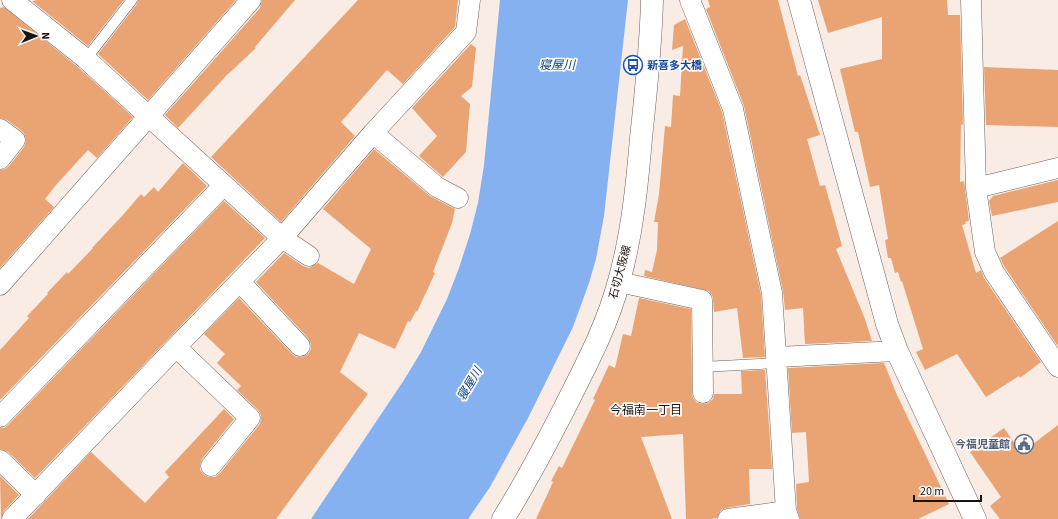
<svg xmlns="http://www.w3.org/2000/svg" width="1058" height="519" font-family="'Source Sans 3','Noto Sans JP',sans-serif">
<rect width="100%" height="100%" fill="#f8ece4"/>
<path fill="#85b1f1" d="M500,0h128l-24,216 -8,43 -7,24 -16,44 -45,91 -38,69 -22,32h-157l93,-139 17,-28 26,-53 12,-31 11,-34 8,-31 6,-38z"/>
<path fill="#eaa473" d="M38,0h86l-36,46 -56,-45z
M138,0h98l-88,100 -50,-46 39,-50z
M262,0h33l-40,47 1,1 -30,28 -48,52 -13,-13 95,-107z
M358,0h100l-3,27 -52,57 -16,-14 -46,52 14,14 -74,86 -70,-65z
M708,0h70l20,76 2,-1 20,60 -13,4 13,47 5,-1 17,61 -6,3 29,70 7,22 -67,3 -2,-36 -18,2 -2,-19 -39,-185 -38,-97 4,-2z
M818,0h129l1,15h12l3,109 -2,1 -1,57 4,-1 5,40 -4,1 1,2 -4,1 14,48 5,-3 3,8 57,84 -21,16 -1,-2 -33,21 -29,-43 -32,16 -9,-18 7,-3 -21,-68 -1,1 -3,-10 -3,1 -4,-15h-3l-3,-18 3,-1 -9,-54 -9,2 -12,-55h-3l-15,-63 42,-10v-42l-54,16z
M4,7l75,61 54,49 -36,41 -9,-8 -32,35 -11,14 9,8 -54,61v-98l5,-1 4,-3 15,-19 2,-6 -1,-6 -3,-4 -15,-11 -7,-2v-110z
M685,19l37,93 39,183 4,62 -22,1 -6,-50 -23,4 -1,-12 -1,-5 -3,-4 -65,-15 1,-6 7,2 5,-22 1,-28h-4l5,-28 6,-68 6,1 2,-32 7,1 3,-50 -11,4 2,-25z
M471,44l5,4 -4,39 -11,9 9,8 -4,48 -23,25 -24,-21 18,-20 -25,-28z
M984,67l74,3v57l-72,-2z
M374,149l56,47 25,13 -3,14 -19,49 2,1 -18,39 -1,-1 -6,11 -2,-1 -13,28 -36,-16 -19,39 28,22 -92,125h-248l63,-67 54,51 24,-26 -4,-5 59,-63 10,10 -32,40 -2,6v5l4,5 5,2h6l5,-4 39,-48 2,-5v-5l-3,-5 -21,-20 4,-4 -24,-23 8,-9 -21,-20 35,-36 53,56 4,3h6l6,-3 3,-5v-5l-3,-6 -52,-56 28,-29 19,13 6,2 9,-5 36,21 17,-35 -48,-40z
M183,163l24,23 -207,214v-50l29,-32 -2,-2 21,-22 -1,-1 20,-21 1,2 25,-26h-1l30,-32 19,-22 3,3 10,-10 4,5z
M1058,180v22l-66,14 -3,-15 4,-5z
M224,201l41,37 -230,240 -27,-26 -8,-3v-21h4l4,-3z
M1058,221v123l-1,1 -53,-79 -4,-8z
M639,298l52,11 1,84 1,5 4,5 6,1 5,-1 5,-4 1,-5h28l-1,-23 24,-1 7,99h-23l1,35 -24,4 -5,2 -4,8 -6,1h-25l-3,-85 -42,3 31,82h-136l17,-37 -2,-1 8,-15 3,2 33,-68 -2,-1 16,-34 6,3 8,-34 8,2z
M884,363l13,32 52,109 -31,15h-118l-3,-10 -1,-25 13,-2 -3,-50 -14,1 -4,-65z
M1058,425v94h-58l-10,-13 11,-9 -31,-45 34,-24 17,25z
M0,476l19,19 -15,16 -3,8z"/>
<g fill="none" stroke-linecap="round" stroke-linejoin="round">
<g stroke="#6b615b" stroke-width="11">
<path id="lane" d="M86,59l46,-59
M702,367l75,-4"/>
</g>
<g stroke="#6b615b" stroke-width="21">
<path id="street" d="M12,0l74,59 196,179 27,18
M690,0l43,109 39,184 14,218 3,8
M971,0l5,188 9,64 9,20 64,95
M0,129l15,11 -15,19
M373,133l64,54 21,11
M976,188l82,-20
M240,282l60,64
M619,282l83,18 1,93
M0,285l251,-285
M176,347l74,71 -39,48
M777,357l120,-6
M0,417l223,-231
M0,460l36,35
M12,519l164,-172 106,-109 91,-105 93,-101 4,-32
M728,519l58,-8"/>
</g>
<g stroke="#6b615b" stroke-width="23">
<path id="secondary" d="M799,0l88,324 10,27 78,168
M503,519c22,-35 41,-71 60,-108 21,-42 44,-84 56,-130 13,-46 18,-95 22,-143 5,-46 10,-92 11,-138"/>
</g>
<use href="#lane" stroke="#fff" stroke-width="10"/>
<use href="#street" stroke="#fff" stroke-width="20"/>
<use href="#secondary" stroke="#fff" stroke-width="22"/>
</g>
<defs>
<g id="bus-ring" transform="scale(1)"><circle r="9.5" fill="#fefbfa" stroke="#1a4fb4" stroke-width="1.5"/><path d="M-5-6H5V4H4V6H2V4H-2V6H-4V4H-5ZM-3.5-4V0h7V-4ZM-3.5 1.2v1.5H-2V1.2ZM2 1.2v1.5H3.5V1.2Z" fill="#1a4fb4"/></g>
<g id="civic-ring" transform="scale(1)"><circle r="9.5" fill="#fefbfa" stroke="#5c6f8a" stroke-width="1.5"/><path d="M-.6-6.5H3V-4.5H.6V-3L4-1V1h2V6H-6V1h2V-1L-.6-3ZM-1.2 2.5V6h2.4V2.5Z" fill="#5c6f8a"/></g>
</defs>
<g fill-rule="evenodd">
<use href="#bus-ring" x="633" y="65"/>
<use href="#civic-ring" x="1024" y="444"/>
</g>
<g text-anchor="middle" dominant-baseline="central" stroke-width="3.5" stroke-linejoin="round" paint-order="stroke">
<g font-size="11" font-weight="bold" fill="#164399" stroke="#fefbfa" text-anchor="start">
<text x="647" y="65">新喜多大橋</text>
</g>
<g font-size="11" fill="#181412" stroke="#fefbfa">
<text transform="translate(620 272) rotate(-75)">石切大阪線</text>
</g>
<g font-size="11" font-weight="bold" fill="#4e5e75" stroke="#fefbfa" text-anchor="end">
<text x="1010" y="444">今福児童館</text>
</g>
<g font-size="12" font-style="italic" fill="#043e87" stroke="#fefbfa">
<text x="557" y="65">寝屋川</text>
<text transform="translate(470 384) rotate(-59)">寝屋川</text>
</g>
<g font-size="12" fill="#181412" stroke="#fefbfa">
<text x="646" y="410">今福南一丁目</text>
</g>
</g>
<g transform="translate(36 36) rotate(89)" stroke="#fefbfa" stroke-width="3" paint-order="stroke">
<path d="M0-3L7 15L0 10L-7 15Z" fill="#181412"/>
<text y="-6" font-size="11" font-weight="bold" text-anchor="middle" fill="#181412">N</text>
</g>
<path d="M914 495v6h67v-6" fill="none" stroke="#181412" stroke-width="2"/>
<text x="920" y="495" font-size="12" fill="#181412" stroke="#fefbfa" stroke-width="3" paint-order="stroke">20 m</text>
</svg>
